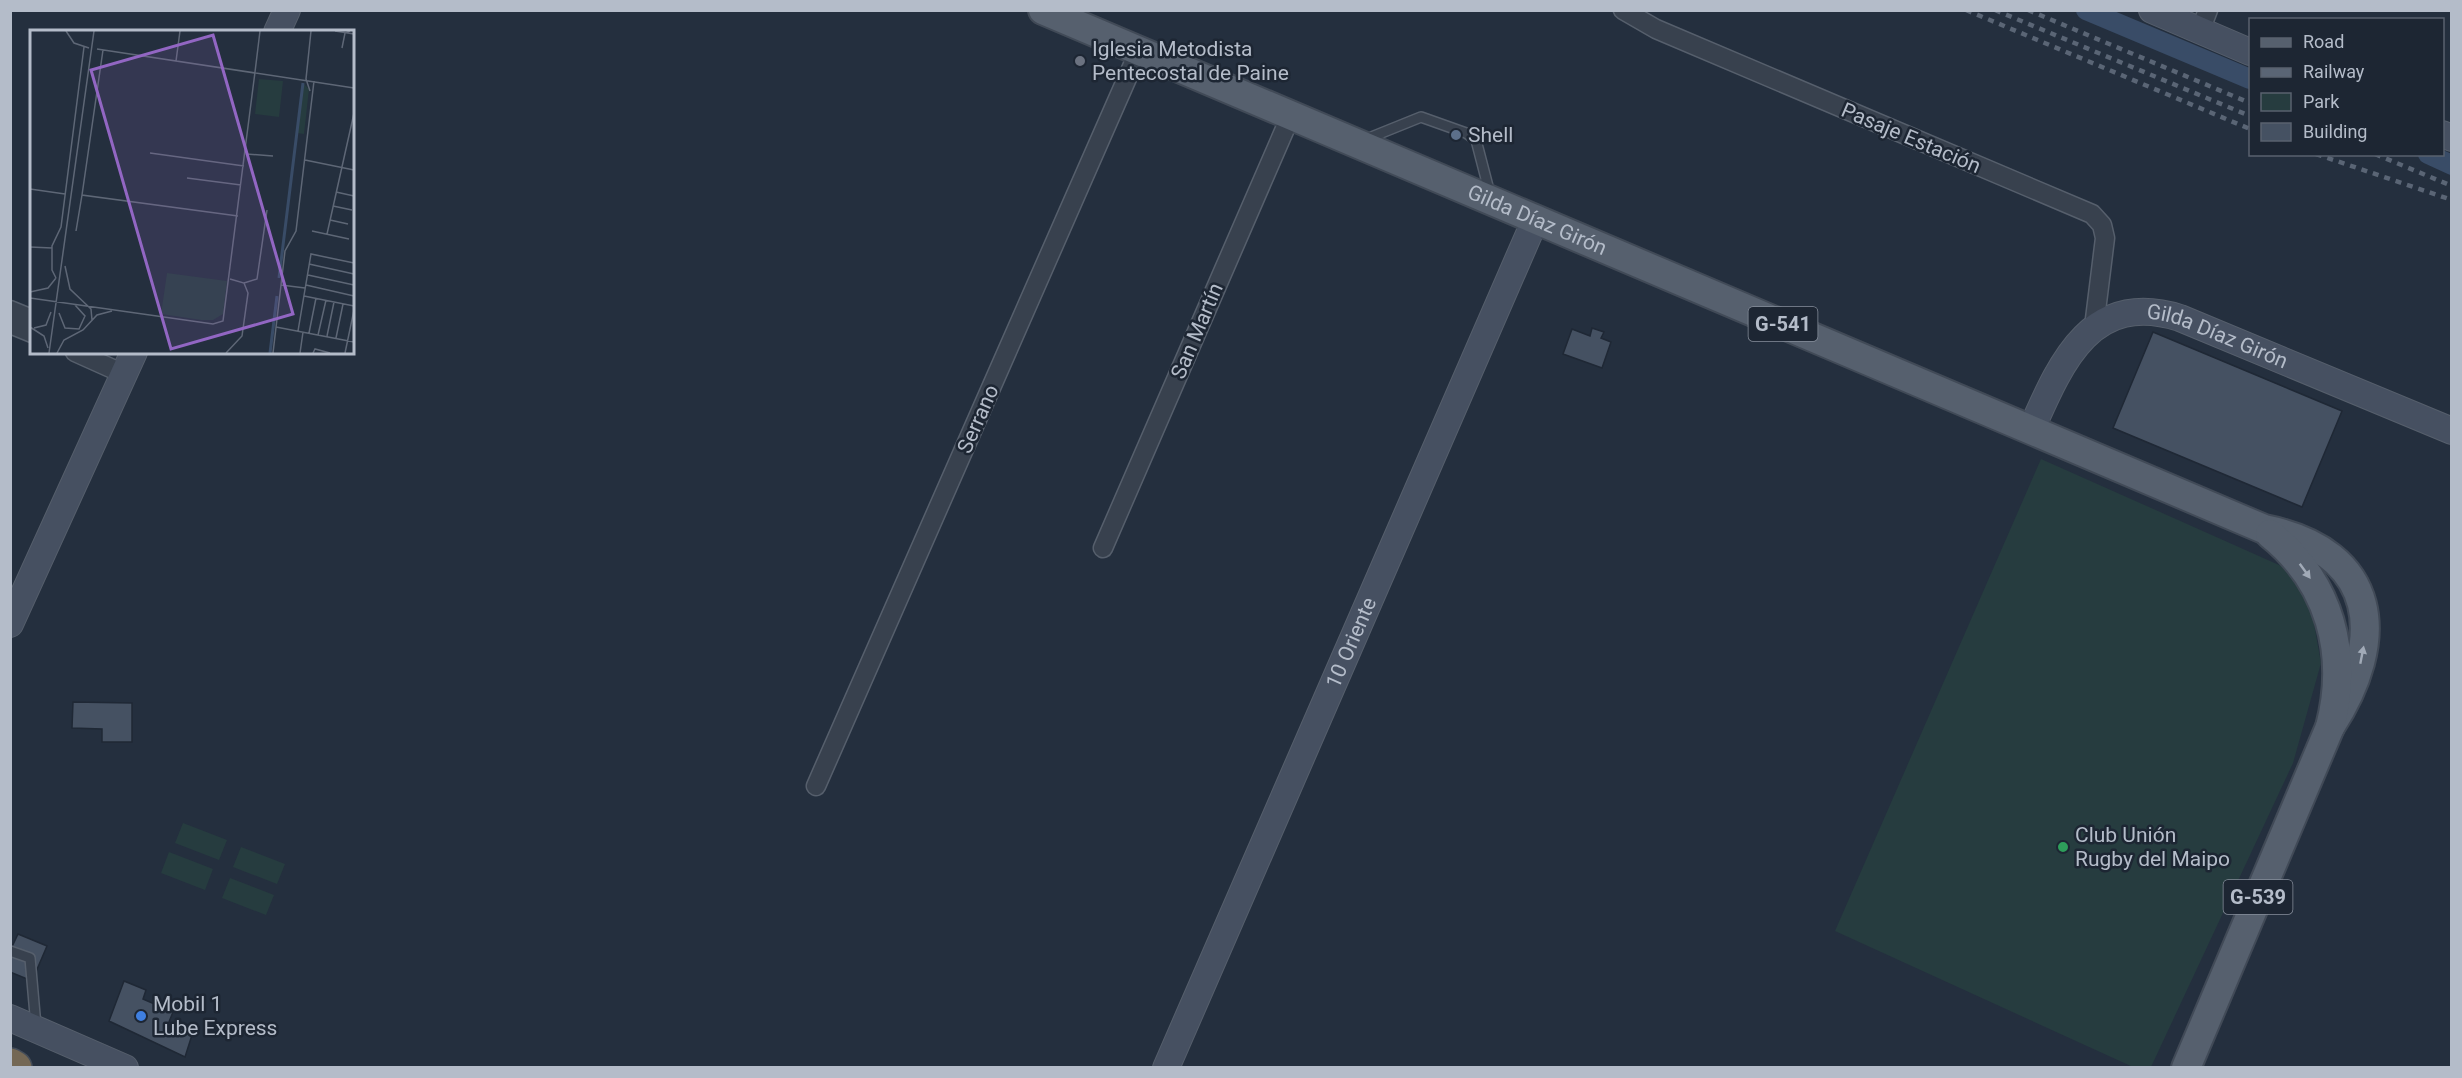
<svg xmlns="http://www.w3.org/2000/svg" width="2462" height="1078" font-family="Roboto,sans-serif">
<rect width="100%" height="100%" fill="#242f3e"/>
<path fill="#263c3f" d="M2041,459l254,113 16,35 10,56 -28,100 -142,304h-18l-298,-136z
M183,823l44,17 -8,20 -44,-17z
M241,847l44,17 -8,20 -44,-17z
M169,852l44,17 -8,21 -44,-17z
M230,878l44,17 -8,20 -44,-17z"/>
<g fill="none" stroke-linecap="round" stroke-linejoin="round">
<path stroke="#394c67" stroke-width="20" d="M2086,10l164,69
M2428,154l24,11"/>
</g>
<path fill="#455162" stroke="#1f2835" stroke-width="1.5" d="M1592,328l12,4 -3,6 10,4 -9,26 -39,-14 9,-25 18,7z
M2153,332l189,79 -40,96 -189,-79z
M73,702l59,1v39h-30v-13l-30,-1z
M18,934l29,12 -15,35 -22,-9v-21z
M124,981l22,9 -3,9 30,13 -4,10 23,13 -7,22 -76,-36z"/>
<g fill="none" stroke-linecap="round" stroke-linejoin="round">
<g stroke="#565f6c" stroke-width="12">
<path id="lane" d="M1364,140l57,-23 45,16 10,7 14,54
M10,951l20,7 6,68"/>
</g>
<g stroke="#565f6c" stroke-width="21">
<path id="street" d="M1623,10l33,19 436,185 10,11 3,13 -11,89
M2200,31l8,-21
M10,310l22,9
M10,324l22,9
M75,352l49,22
M1103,548l188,-433
M816,786l323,-735"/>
</g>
<g stroke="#565f6c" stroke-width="28">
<g id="secondary">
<path d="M2152,10l98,42"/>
<path d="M277,32l10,-22"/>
<path d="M2442,134l10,4"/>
<path id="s1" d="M2031,430c30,-68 60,-140 149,-112l272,113"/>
<path d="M10,624l124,-272"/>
<path d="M10,1018l115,50"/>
<path id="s2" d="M1166,1068l370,-850"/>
</g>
</g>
<g stroke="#414a57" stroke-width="32">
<g id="primary">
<path id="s3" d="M1043,10l1221,519c116,23 123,111 66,198"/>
<path d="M2186,1068l144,-341c19,-73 0,-145 -60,-193"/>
</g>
</g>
<g stroke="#434c59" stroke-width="36">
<path id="highway" d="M10,1065l5,3"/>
</g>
<use href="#lane" stroke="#38414e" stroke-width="9"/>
<use href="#street" stroke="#38414e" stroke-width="18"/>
<use href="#secondary" stroke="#465061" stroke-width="26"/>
<use href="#primary" stroke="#56606e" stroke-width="28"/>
<use href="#highway" stroke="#746855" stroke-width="33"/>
<path stroke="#5a6575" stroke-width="4.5" stroke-dasharray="6 6" stroke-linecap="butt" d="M1966,10l284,119
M1995,10l255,106
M2028,10l222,93
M2316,154l136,46
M2375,154l77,32"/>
</g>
<defs><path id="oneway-solid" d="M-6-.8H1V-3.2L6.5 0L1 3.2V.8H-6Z" transform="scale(1.5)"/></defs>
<g fill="#a1aab7">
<use href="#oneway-solid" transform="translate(2305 571) rotate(54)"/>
<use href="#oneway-solid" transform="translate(2362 655) rotate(-79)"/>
</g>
<circle fill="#6b7280" stroke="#1d2633" stroke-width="2" cx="1080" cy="61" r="6"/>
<circle fill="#5c6f8a" stroke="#1d2633" stroke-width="2" cx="1456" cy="135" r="6"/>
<circle fill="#2e9e5b" stroke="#1d2633" stroke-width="2" cx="2063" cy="847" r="6"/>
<circle fill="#3f7fe0" stroke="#1d2633" stroke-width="2" cx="141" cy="1016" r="6"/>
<g text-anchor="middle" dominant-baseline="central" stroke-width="5" stroke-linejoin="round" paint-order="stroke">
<g fill="#1d2633" stroke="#878f9c" stroke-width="1.5">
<rect x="1748.5" y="307" width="69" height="34" rx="4.5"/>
<rect x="2223.5" y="880" width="69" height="34" rx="4.5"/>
</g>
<g font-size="20" font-weight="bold" fill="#b4bcc9">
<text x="1783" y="324">G-541</text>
<text x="2258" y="897">G-539</text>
</g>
<g font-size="21" fill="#b4bcc9" stroke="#1d2633" text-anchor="start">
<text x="1092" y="49">Iglesia Metodista<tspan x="1092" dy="24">Pentecostal de Paine</tspan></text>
<text x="1468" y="135">Shell</text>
<text x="2075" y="835">Club Unión<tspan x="2075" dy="24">Rugby del Maipo</tspan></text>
<text x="153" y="1004">Mobil 1<tspan x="153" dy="24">Lube Express</tspan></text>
</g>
<g font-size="21" fill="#b4bcc9" stroke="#1d2633">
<text transform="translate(1911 138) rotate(23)">Pasaje Estación</text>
<text stroke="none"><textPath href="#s3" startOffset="537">Gilda Díaz Girón</textPath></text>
<text transform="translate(1197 331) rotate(-67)">San Martín</text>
<text stroke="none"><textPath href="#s1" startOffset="252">Gilda Díaz Girón</textPath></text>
<text transform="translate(978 419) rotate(-66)">Serrano</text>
<text stroke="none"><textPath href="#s2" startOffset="464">10 Oriente</textPath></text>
</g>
</g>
<g transform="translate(30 30)">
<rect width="324" height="324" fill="#242f3e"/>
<path d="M229,49l24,2 -4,36 -24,-3zM273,53l6,6 -5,45 -7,-1zM137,243l60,8 -4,33 -10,6h-12l-40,-6z" fill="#263c3f"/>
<path fill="none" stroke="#394c67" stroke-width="3" d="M249,248l24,-195M240,323l7,-57"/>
<path fill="none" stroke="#5e6776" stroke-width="1.5" d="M36,1l8,12 15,5M305,1l19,3M312,18l3,-15 5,-2M67,19l257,39M73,20l-21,145 156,21M146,31l4,-30M225,42l5,-41M280,61l-4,-12 5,-48M120,123l94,13M216,124l27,2M275,130l49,10M157,148l54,7M0,159l35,5M306,162l18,4M303,176l19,4M300,190l18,4M46,201l6,-36M282,201l37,8M297,204l27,-121M0,217l22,1M279,234l45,10M35,236l5,23 21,20 1,11M278,245l46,10M26,248l-4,-8v-24l9,-19 23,-180M214,253l13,-4 10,-69M251,255l24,3M276,255l48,11M0,262l18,-4 8,-10M274,266l50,10M0,268l183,26 10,-3 32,-249M29,283l6,15 14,1 6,-13 -10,-11M0,297l14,9 4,12M246,297l78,15M4,298l12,-3 5,-13M268,301l13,-77 43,9M279,303l7,-35M288,305l8,-35M297,306l7,-34M306,308l7,-34M19,323l45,-322M27,323l7,-13 19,-10 14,-15 15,-4M196,323l16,-17 6,-43 -4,-10 -14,-4M243,323l12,-102 11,-20 18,-150M270,323l3,-21M283,323l2,-4 15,4M315,323l9,-43"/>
<path fill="#9266c3" fill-opacity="0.15" stroke="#9266c3" stroke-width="3" d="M183,5l80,279 -122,35 -80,-279z"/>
<rect width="324" height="324" fill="none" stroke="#b4bcc9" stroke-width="3"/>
</g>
<rect width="2462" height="1078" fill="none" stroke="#b4bcc9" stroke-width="24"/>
<rect x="2249" y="18" width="195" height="138" fill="#1d2633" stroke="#59626f" stroke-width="1.5"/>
<rect x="2261" y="38" width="30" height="9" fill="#56606e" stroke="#59626f" stroke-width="1.5"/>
<text x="2303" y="48" font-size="18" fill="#b4bcc9">Road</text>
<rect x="2261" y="68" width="30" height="9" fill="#5a6575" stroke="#59626f" stroke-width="1.5"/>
<text x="2303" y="78" font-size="18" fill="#b4bcc9">Railway</text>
<rect x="2261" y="93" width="30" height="18" fill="#263c3f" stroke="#59626f" stroke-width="1.5"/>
<text x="2303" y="108" font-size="18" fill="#b4bcc9">Park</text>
<rect x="2261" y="123" width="30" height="18" fill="#455162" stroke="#59626f" stroke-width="1.5"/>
<text x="2303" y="138" font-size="18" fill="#b4bcc9">Building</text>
</svg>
